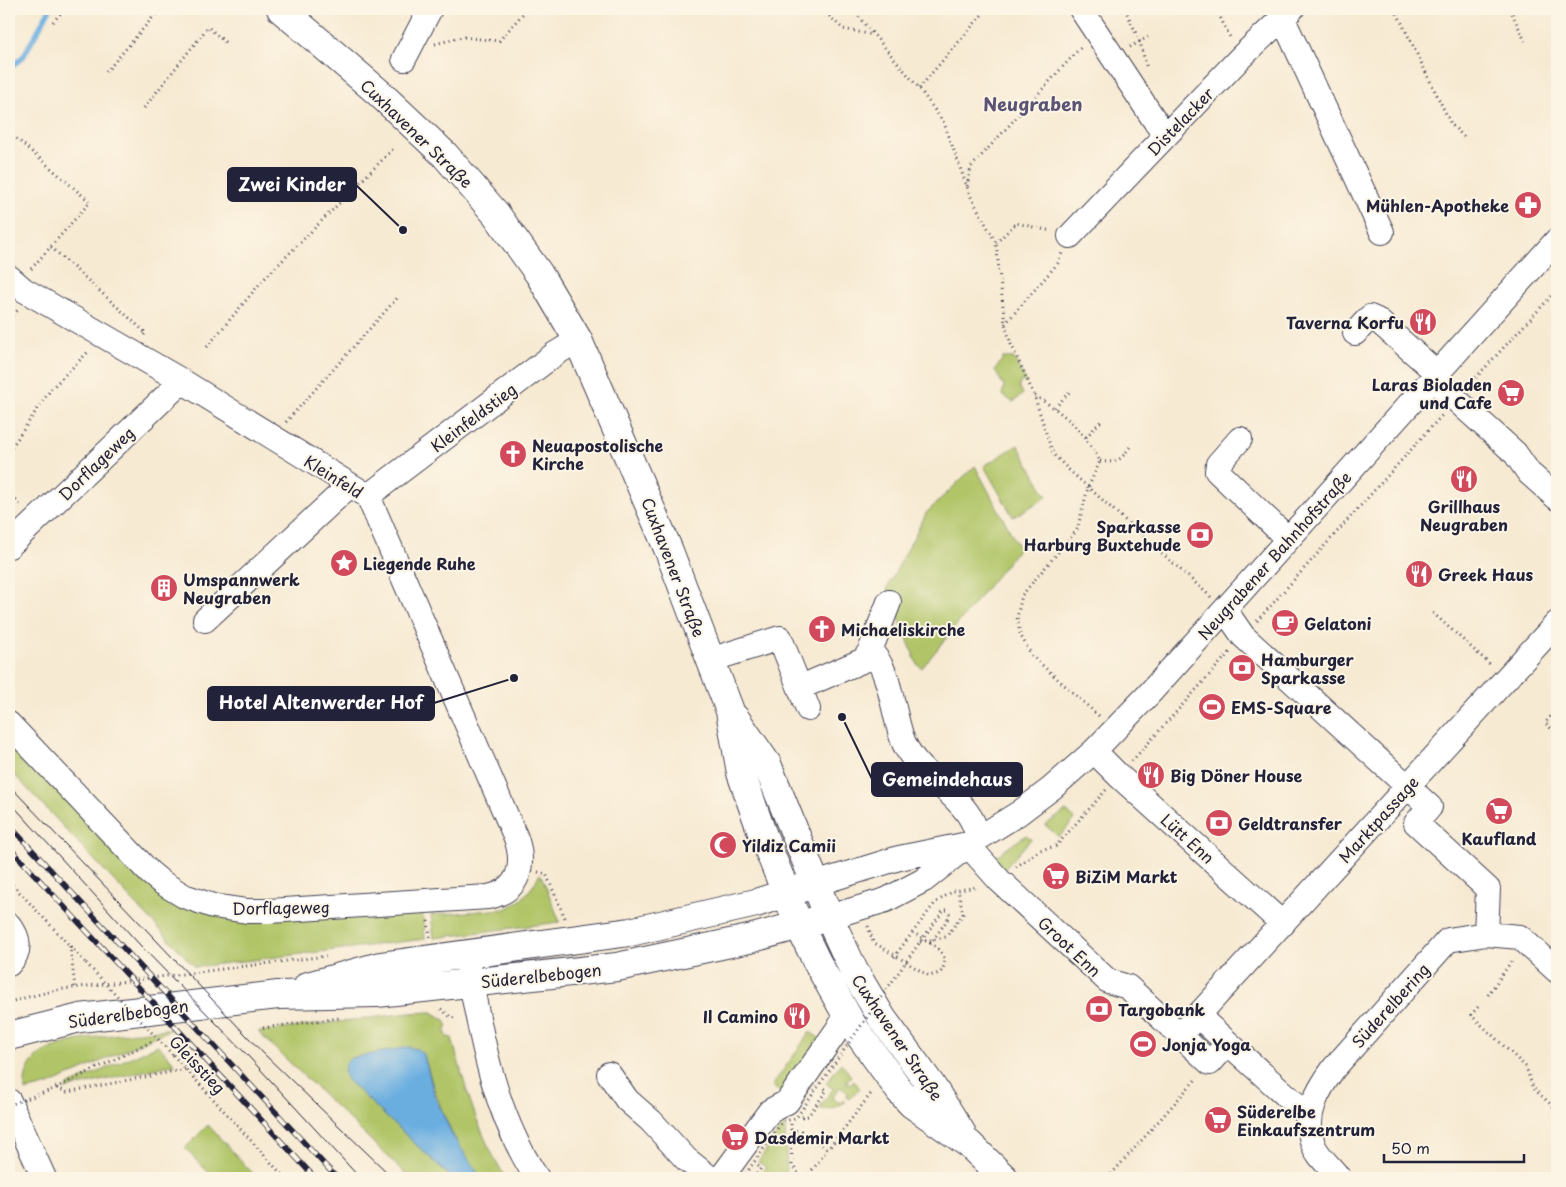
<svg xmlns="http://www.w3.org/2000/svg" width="1566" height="1187" font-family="'Playpen Sans',sans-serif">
<rect width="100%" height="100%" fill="#fcf5e5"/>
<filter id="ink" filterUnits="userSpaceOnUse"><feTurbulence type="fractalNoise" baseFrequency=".02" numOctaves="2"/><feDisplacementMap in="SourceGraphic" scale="10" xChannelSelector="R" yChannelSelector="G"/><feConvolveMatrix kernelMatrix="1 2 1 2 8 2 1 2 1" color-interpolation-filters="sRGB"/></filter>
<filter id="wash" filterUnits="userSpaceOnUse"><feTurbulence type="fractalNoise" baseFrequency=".0096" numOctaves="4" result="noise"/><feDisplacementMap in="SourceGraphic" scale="20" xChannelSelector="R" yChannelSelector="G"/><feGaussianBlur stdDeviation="1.12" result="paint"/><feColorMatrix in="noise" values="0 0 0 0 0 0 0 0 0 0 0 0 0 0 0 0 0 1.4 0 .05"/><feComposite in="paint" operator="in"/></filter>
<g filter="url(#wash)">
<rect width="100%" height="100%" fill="#f7ead3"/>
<path fill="#b1c568" stroke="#6a7452" d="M1003,358h11l13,25 -6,-2 -2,5 4,8 -10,8 -11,-7 2,-9 -9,-15z
M1018,445l29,52 -34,20 -29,-51z
M975,466l44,82 -97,120 -5,-4 -30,-76 40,-76z
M9,736l156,159 252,15 6,6 2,23 -230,28 -186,-198z
M1066,811l9,8 -16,18 -14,-12z
M1026,835l5,4 -29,33 -13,-11z
M539,875h2l19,47 -126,16 -3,-23 74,-6c17,-7 26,-18 34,-34z
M432,1012l13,8 3,7 -3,4 2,6 5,1c13,49 26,96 54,140h-25c-29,-36 -45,-78 -57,-123l-77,25 105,98h-42l-152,-146 152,-19z
M173,1028l-124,57 -24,6c-1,-13 2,-26 13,-35 23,-20 103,-23 135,-28z
M810,1032l12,8 -38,55 -12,-9z
M158,1045l17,19 -110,25 4,-4z
M841,1063l10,13 -5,6 4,3 4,-5 6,9 -11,10 -3,-2 2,-4 -8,-6 -8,11 8,5 3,-3 2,2c-8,5 -17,10 -26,6l14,-19 -7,-6z
M208,1125l49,53h-43l-29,-30z
M782,1126h3l2,52h-29l8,-11 -8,-5z"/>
<path fill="#6baee0" stroke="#46688e" d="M409,1047l8,2 7,6 11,42 18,39 28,42h-29l-105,-98c-5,-9 -3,-15 4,-22z"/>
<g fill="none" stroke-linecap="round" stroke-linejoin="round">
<path stroke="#6baee0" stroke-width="5.5" d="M9,68l14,-11 27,-48"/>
</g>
</g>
<g filter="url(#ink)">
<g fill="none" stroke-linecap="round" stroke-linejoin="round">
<g stroke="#424052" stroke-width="26">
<path id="minor" d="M1081,9l84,127
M1282,17l100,215
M404,59l26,-50
M1070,236l171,-179 51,-48
M9,277l15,13 158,91 186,115 148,342c9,27 4,53 -28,59l-219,14h-22l-34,-5 -29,-10 -23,-14 -12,-10 -140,-148
M1355,333l15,-16 7,3 60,53
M1433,379l82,74 14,20 28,25
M1240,439l-22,25 -1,7 71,68
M368,496l187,-142 23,-14
M9,546l173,-165
M1225,610l18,26 187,171 -14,16 72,66 -2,45
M205,620l145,-135
M870,651c21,17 23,67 34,92 14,31 49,46 66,74 4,6 6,14 9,21
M710,660l70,-22 28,71
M801,687l63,-27 6,-9 19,-49
M1094,751l25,25 164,148
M968,845l31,35 109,101 20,6 82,76 18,-20 81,73
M815,884l84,-26 64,-13
M829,917l57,-17 38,-20 44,-35 51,-32 33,-25 42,-37 54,-56 409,-455
M9,925c11,13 12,27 0,39
M466,955c14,77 27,157 71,223
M1198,1016l30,27
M1180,1035l377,-412
M609,1074l18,26 24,21 35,38 24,19
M9,1101l35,77
M721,1178l49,-67 17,-9 60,-86
M1339,1178c-7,-10 -22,-22 -26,-34 -10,-29 5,-54 21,-76l114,-128 38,-6 34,3 37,34"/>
</g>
<g stroke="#424052" stroke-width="30">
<path id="major" d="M281,9l97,83 67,63 51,59 43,60 39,66 91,211 61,160 11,62 21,60 37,92 18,37 36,64 47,65 12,13 57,40 35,34
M735,718l32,46 62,153 25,54 28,47 49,67 30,47
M308,986l72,-20 250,-34 126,-29 59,-19
M9,1036l71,-18 198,-23 99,-2 240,-26 132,-28 80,-22"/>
</g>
<path stroke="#424052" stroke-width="3" stroke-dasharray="1 4" stroke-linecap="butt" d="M179,9l6,4
M822,9l21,20 30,6
M852,9l67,79 25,35 26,72 26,48 9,81 6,20 23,51 16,50 4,10 16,16 141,126
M1125,9l15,33 7,27
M1216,9l15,30
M1395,9l56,115 15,15
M1510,9l15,32
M53,22l11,-13
M435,44l27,-7 37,4 28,-32
M1130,47l18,-10
M106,72l54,-63
M919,88l68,-79
M144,108l64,-81 18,16
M9,132l81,70 -59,67
M967,186l4,-19 111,-121
M996,243l20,-20 35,8
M51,247l95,86 -3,3
M9,318l9,-8
M1005,324l53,-61 4,-10
M207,347l56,-67 132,-133
M1469,385l88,-95
M1035,396c30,17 47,34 65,65l-12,27 -11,42 -55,65 -5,22 3,17 12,22 67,60
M1055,408l16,-18
M286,422l113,-126
M1086,437l17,-18
M9,451l42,-62 38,-38
M1100,461c19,3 21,-2 32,-17
M9,493l12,13
M1433,613l59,53
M1257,621l186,-207
M1557,709l-12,14 12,11
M1132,761l98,-109
M1016,867l24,-17 16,-4 50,-56
M538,872l8,2 19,44
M9,881l77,82
M428,921l2,16
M868,926l5,16 56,34 11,-3c15,-20 -11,-30 -26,-40
M930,944l18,-25
M70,946l5,41
M894,957l41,-54 18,-12 25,-4
M1488,995l25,-36
M9,1002l47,-12 270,-34
M1478,1007l-7,8 55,52 7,21 24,22
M441,1009l11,9 5,-1
M263,1028l76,-10
M173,1055l112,123
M57,1088l10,4 119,-23
M51,1090l100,-48
M802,1117l6,-1 19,-26 -5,-3
M791,1124l1,41 5,7 9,6
M791,1130l11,1 26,19
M754,1178l7,-10 -6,-4
M806,1178l67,-87
M1108,1178l89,-100"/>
<use href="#minor" stroke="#fff" stroke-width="24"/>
<use href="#major" stroke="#fff" stroke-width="28"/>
<path stroke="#22223b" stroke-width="1" d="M9,785l255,269 129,124
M9,801l131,144 109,112 111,121"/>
<g stroke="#22223b" stroke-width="5.5">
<path id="rail" d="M9,825l328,353
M9,847l306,331"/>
</g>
<use href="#rail" stroke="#fcf5e5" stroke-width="4" stroke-dasharray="11" stroke-linecap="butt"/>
<path stroke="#424052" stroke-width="3" stroke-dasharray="1 4" stroke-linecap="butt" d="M920,942l26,-5 17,-23 -5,-24
M86,963l87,92
M9,1105l42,-15
M743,1178l39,-56 14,-4 124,-176 24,-32h3l3,4 -2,5"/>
</g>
</g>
<defs>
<g id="pharmacy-disc" transform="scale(1.4375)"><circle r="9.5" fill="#d1495b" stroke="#fcf5e5"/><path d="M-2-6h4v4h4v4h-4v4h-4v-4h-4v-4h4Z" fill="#fff"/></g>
<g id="restaurant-disc" transform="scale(1.4375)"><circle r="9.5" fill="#d1495b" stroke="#fcf5e5"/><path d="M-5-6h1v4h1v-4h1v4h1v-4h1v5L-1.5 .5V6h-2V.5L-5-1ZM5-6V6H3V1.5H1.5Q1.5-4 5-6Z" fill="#fff"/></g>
<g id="supermarket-disc" transform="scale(1.4375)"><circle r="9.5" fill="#d1495b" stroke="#fcf5e5"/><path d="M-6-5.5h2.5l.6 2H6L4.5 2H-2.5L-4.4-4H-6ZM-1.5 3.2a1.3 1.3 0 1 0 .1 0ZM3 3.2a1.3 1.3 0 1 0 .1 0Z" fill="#fff"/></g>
<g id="church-disc" transform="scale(1.4375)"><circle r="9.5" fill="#d1495b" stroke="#fcf5e5"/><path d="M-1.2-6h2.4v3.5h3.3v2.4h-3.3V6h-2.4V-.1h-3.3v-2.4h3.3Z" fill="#fff"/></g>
<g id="bank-disc" transform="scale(1.4375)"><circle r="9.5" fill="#d1495b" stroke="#fcf5e5"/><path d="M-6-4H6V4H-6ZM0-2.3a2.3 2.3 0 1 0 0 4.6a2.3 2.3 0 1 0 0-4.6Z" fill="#fff"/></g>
<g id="sight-disc" transform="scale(1.4375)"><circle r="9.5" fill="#d1495b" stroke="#fcf5e5"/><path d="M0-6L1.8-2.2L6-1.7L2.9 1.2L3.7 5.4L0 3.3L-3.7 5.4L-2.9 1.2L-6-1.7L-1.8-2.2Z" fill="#fff"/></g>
<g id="building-disc" transform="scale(1.4375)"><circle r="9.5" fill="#d1495b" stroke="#fcf5e5"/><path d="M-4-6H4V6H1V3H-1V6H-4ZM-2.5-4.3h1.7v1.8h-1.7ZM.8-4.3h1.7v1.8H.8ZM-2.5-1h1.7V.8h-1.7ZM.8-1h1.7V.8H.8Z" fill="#fff"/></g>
<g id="cafe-disc" transform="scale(1.4375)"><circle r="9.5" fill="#d1495b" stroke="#fcf5e5"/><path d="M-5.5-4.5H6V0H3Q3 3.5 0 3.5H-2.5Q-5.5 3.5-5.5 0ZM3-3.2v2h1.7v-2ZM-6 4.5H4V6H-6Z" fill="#fff"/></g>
<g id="stadium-disc" transform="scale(1.4375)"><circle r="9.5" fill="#d1495b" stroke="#fcf5e5"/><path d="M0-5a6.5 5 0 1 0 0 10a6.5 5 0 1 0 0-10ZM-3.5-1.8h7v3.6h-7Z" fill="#fff"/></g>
<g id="mosque-disc" transform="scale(1.4375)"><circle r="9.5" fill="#d1495b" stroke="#fcf5e5"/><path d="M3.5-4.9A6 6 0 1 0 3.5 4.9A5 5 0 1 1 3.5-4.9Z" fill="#fff"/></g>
</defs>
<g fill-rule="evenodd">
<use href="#pharmacy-disc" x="1528" y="205"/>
<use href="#restaurant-disc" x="1423" y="322"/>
<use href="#supermarket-disc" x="1511" y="393"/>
<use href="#church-disc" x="513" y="454"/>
<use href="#restaurant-disc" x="1464" y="479"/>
<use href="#bank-disc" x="1200" y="535"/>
<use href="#sight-disc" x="344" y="563"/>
<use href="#restaurant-disc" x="1419" y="574"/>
<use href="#building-disc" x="164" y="588"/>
<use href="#cafe-disc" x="1285" y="623"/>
<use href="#church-disc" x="822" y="629"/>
<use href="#bank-disc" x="1242" y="668"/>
<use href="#stadium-disc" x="1212" y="707"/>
<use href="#restaurant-disc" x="1151" y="775"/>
<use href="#supermarket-disc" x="1499" y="811"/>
<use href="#bank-disc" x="1219" y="823"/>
<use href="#mosque-disc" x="723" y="845"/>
<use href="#supermarket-disc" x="1056" y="876"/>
<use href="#bank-disc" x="1099" y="1009"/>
<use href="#restaurant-disc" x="797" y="1016"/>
<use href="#stadium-disc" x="1143" y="1044"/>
<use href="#supermarket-disc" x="1218" y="1120"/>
<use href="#supermarket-disc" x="735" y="1137"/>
</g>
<g text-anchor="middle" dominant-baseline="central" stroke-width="4" stroke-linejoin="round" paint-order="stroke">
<g font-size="16" fill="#22223b" stroke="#fcf5e5">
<text transform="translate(1180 121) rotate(-46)">Distelacker</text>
<text transform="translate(417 133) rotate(44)">Cuxhavener Straße</text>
<text transform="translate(473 417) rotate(-37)">Kleinfeldstieg</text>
<text transform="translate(96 463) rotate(-44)">Dorflageweg</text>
<text transform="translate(334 476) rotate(32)">Kleinfeld</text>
<text transform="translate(1274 555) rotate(-48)">Neugrabener Bahnhofstraße</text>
<text transform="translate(674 567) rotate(69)">Cuxhavener Straße</text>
<text transform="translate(1378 819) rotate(-48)">Marktpassage</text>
<text transform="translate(1188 838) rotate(42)">Lütt Enn</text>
<text transform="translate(281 907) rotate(-1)">Dorflageweg</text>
<text transform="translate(1070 946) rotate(43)">Groot Enn</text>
<text transform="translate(541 975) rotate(-6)">Süderelbebogen</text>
<text transform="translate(1390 1005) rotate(-48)">Süderelbering</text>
<text transform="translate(128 1013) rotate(-8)">Süderelbebogen</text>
<text transform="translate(898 1037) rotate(56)">Cuxhavener Straße</text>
<text transform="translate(198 1064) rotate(47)">Gleisstieg</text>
</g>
<g font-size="16" font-weight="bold" fill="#22223b" stroke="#fcf5e5" text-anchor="start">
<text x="1509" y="205" text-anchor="end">Mühlen-Apotheke</text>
<text x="1404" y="322" text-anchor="end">Taverna Korfu</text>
<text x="1492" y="384" text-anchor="end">Laras Bioladen<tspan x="1492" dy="18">und Cafe</tspan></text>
<text x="532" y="445">Neuapostolische<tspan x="532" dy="18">Kirche</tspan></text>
<text x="1464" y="506" text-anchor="middle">Grillhaus<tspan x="1464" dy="18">Neugraben</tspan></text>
<text x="1181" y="526" text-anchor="end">Sparkasse<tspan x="1181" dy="18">Harburg Buxtehude</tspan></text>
<text x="363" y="563">Liegende Ruhe</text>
<text x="1438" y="574">Greek Haus</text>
<text x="183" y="579">Umspannwerk<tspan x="183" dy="18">Neugraben</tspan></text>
<text x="1304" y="623">Gelatoni</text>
<text x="841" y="629">Michaeliskirche</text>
<text x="1261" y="659">Hamburger<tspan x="1261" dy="18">Sparkasse</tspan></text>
<text x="1231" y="707">EMS-Square</text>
<text x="1170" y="775">Big Döner House</text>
<text x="1238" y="823">Geldtransfer</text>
<text x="1499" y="838" text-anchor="middle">Kaufland</text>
<text x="742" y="845">Yildiz Camii</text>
<text x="1075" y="876">BiZiM Markt</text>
<text x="1118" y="1009">Targobank</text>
<text x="778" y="1016" text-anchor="end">Il Camino</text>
<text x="1162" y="1044">Jonja Yoga</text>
<text x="1237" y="1111">Süderelbe<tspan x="1237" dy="18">Einkaufszentrum</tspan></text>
<text x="754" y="1137">Dasdemir Markt</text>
</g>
<g font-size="18" font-weight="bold" fill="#5a5375" stroke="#fcf5e5">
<text x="1033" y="103">Neugraben</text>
</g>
</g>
<path fill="none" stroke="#22223b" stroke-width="2" d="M403 230L356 185M514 678L434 703M842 717L872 779"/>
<g fill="#22223b" stroke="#fcf5e5" stroke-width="2">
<circle cx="403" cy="230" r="5"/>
<circle cx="514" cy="678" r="5"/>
<circle cx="842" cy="717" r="5"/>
</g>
<g fill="#22223b" stroke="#22223b" stroke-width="2">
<rect x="228" y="168" width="128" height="33" rx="5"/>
<rect x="208" y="687" width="226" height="33" rx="5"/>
<rect x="872" y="763" width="150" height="33" rx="5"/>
</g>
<g font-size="18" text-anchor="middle" font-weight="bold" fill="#fff">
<text x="292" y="191">Zwei Kinder</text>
<text x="321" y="709">Hotel Altenwerder Hof</text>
<text x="947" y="786">Gemeindehaus</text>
</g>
<rect width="1566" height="1187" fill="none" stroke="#fcf5e5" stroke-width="30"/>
<path d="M1384 1154v8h140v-8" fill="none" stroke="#22223b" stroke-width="2.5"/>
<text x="1391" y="1154" font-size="15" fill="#22223b" stroke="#fcf5e5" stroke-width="4" paint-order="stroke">50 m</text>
</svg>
